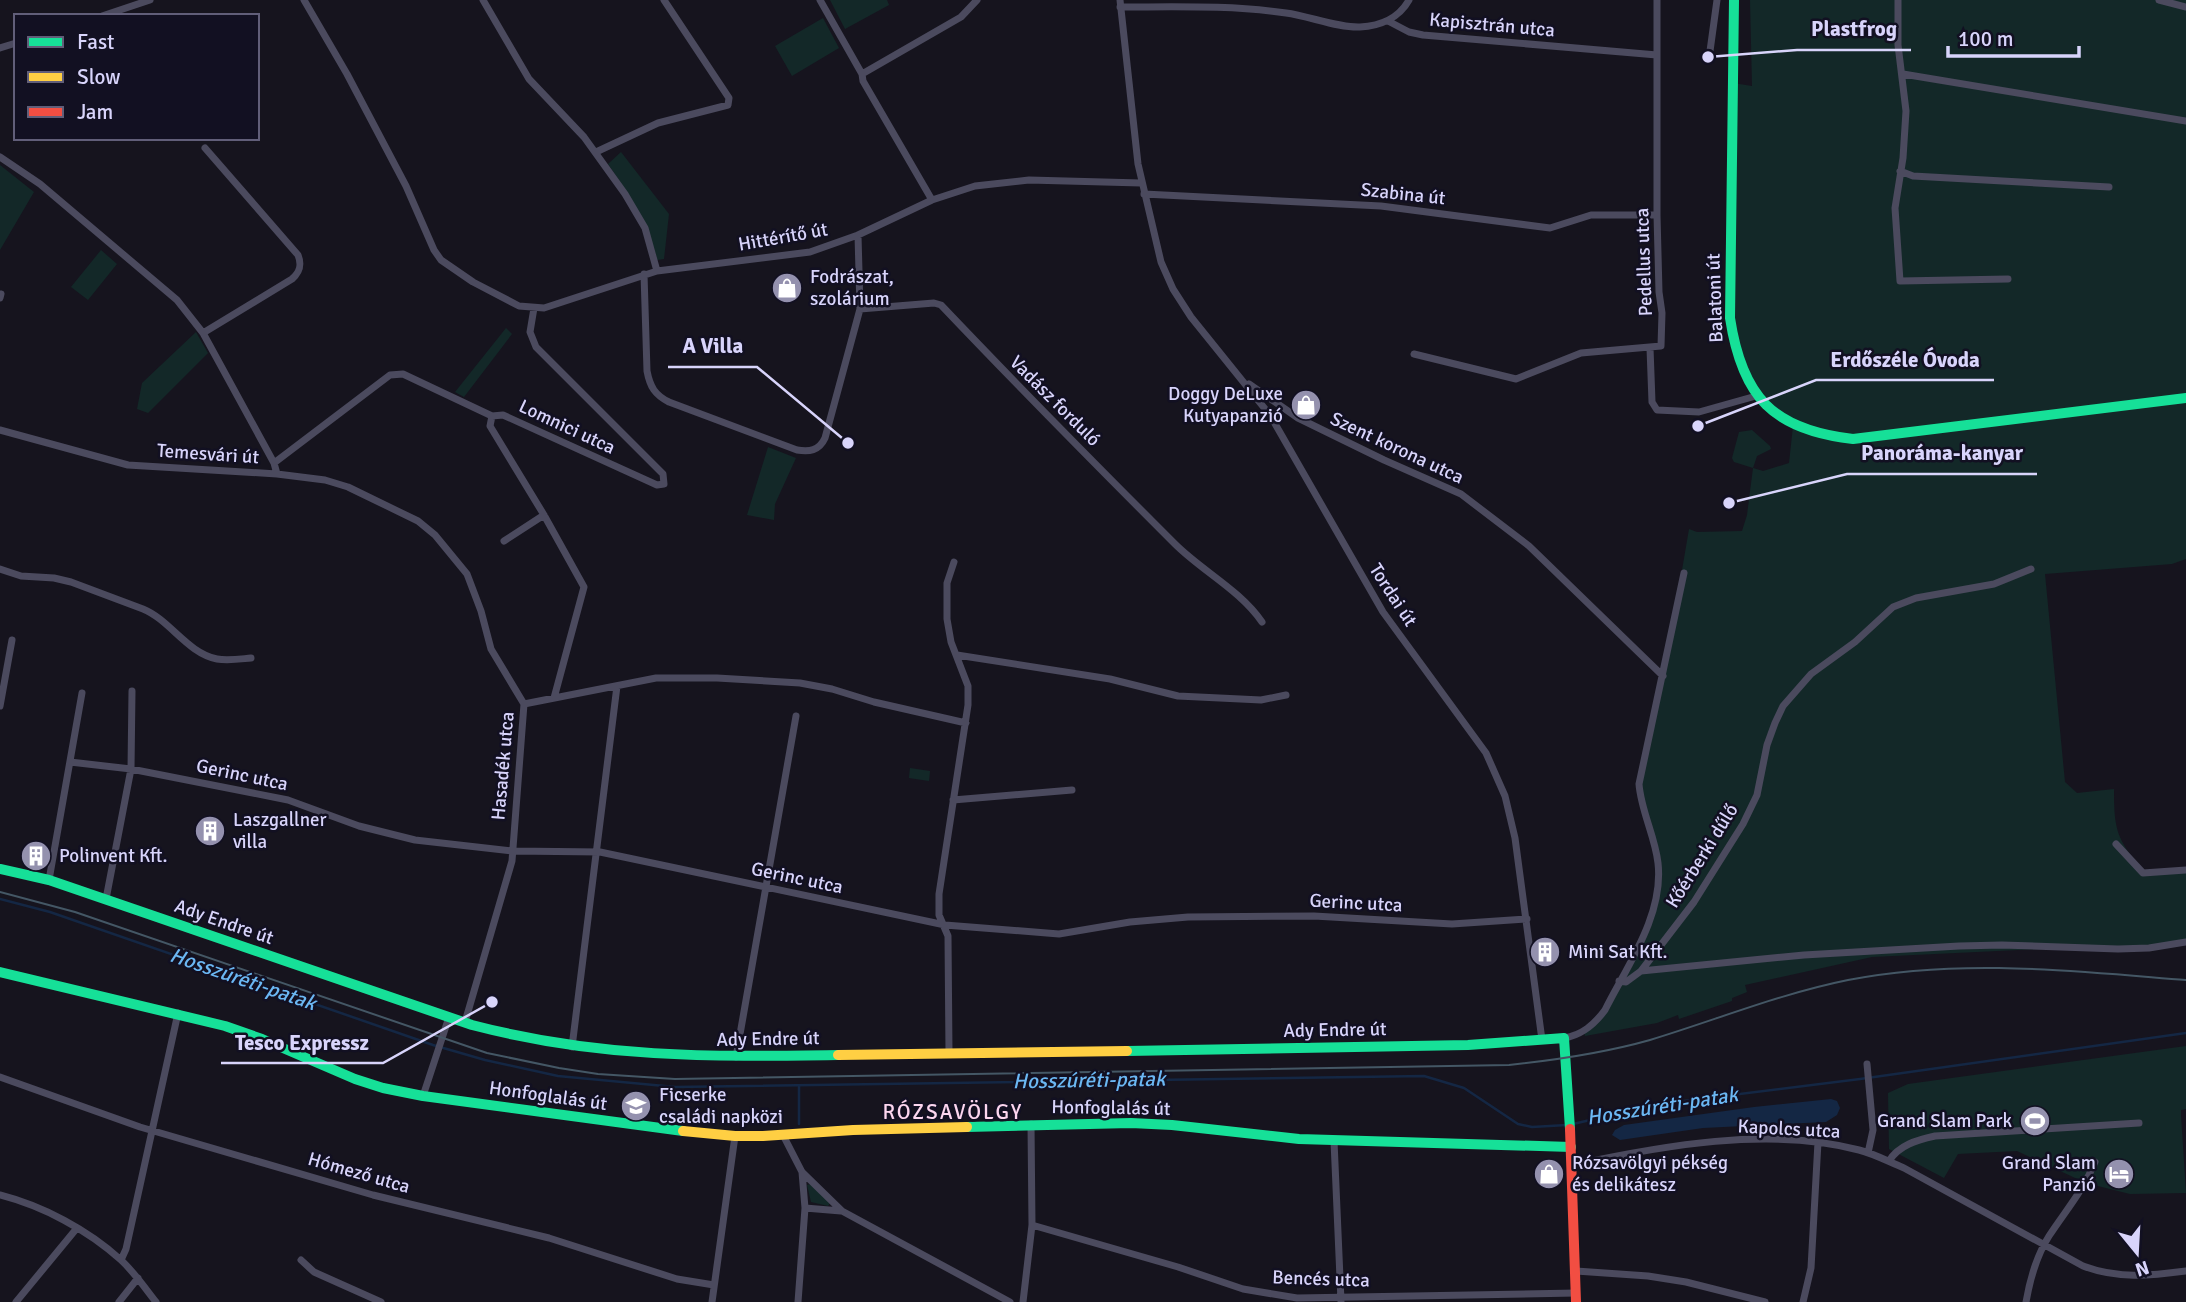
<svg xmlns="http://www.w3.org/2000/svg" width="2186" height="1302" font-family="Signika,sans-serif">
<rect width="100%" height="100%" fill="#16141e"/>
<path fill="#132828" d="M830,0h57l2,5 -44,24z
M1750,0h436v559l-14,5 -127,10 20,208 12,11 37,-4c0,40 2,50 29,81l43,-2v74l-37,6h-86l-191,9 -127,28 2,7 -15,6v3l-53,18 -1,-4 -21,8 -72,13 -1,-5 14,-12 46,-85 15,-59 -20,-91 25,-108 25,-147 8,3 45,-1 5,-16 6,-47 -19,-6 -2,-4 7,-26 13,-2 18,16 1,3 -14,7 -4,12 10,3 26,-8 4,-37 -28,-19 -33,-63 1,-261 19,3z
M823,18l16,30 -47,28 -17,-30z
M621,152l48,62 -5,45 -7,1c-8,-37 -28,-65 -49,-96z
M0,165l34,27 -34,58z
M101,250l16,14 -29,36 -17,-13z
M506,328l6,6 -48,63 -9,-5z
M196,332l12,21 -60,60 -11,-4 5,-26z
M768,447l28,11 -21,46 -1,16 -27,-5z
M910,768l20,3 -1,10 -20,-3z
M2186,1046v63l-5,1v5l5,78 -56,1 -44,-11 -69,-32 -59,3 -14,24 -55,-29 -1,-56 20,-9z
M811,1184l19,19 -2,3 -17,-4 -4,-17z"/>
<path fill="#142744" d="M1831,1099l6,2 3,7 -3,7 -11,7 -123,6 -83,12 -8,-5 3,-5 9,-5 130,-18z"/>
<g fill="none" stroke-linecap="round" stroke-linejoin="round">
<path stroke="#142744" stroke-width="2.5" d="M0,899l50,13 383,133 52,15 73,16 117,11 749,-11 40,12 54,36 14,3 35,-2
M799,1124v-38
M1573,1124l86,-20 201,-25 326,-46"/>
<path stroke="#4b4a5e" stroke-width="7" d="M304,0l43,74 59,112 28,64 7,10 32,22 46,24 25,2 113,-37 153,-19 48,-17 74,-35 43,-14 54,-6 112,3
M483,0l46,79 55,58 41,57 20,34 12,43
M820,0l42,74 99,-57 16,-17
M1120,0l18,164 23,98 12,27 18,28 79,98 113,197 103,141 19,43 10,42 27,202
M1898,0v45l8,66 -3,47 -8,50 5,73 108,-2
M2159,0l27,7
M1120,7c55,0 112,-2 166,6 23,3 52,15 74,14 20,-1 39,-9 49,-27
M102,16l48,-16
M1388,21l21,11 14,3 234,20
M0,48l16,-5
M1710,51l7,-51
M862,74l1,7 69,119
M1903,74l283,47
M596,152l62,-29 70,-18 1,-7 -65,-98
M0,157l40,27 137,116 26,33 71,130 3,11 -149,-9 -128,-35
M1900,171l13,5 196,11
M1144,194l237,12 169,22 41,-13h66
M644,274l3,97c3,16 8,24 22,31l128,48c12,2 22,1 28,-12l35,-129 -2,-74
M0,298l1,-4
M860,309l74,-6 7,2c77,81 155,160 234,239 27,27 65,46 87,78
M203,333l89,-54c8,-7 10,-14 6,-24l-93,-107
M1650,348l2,54 5,8 42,2 57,-16
M1414,354l102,25 65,-26 80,-7 1,-33 -3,-21 -2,-77v-215
M1249,384l49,34 86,42 77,34 68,52 134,130
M492,416l11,-1 154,70 7,-1 -1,-10 -127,-127 -6,-15 4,-24
M492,416l-2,10 54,89 40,72 -30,111
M274,463l116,-88 13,-1 89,42
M277,474l48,6 23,7 70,34 17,14 32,39 14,37 10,38 33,55 -12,157 -47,161
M504,541l40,-26
M0,569l21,7 33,2 17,4 72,27c27,11 44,44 74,50 11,2 23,0 34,-1
M957,655l153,24 68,17 83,4 25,-5
M524,704l132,-26h61l83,5 32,6 42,13 92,21
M0,706l12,-66
M70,762l61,7 157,31 71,26 56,14 98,11 87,1 345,73 114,9 71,-12 58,-5 126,-1 138,8 75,-5
M953,800l119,-10
M2116,844l27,29 43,-3
M49,880l33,-187
M106,899l25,-130 1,-78
M1641,971l53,-69 49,-78 14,-29 10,-50 8,-22 8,-17 28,-32 44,-32 38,-35 23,-9 78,-14 37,-15
M1619,981l7,1 15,-11 163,-16 155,-9 43,-1 116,4 31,-1 37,-6
M1564,1038c18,-3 30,-13 41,-28 22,-44 59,-95 53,-147 -3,-27 -17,-52 -19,-79l45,-211
M572,1047l45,-361
M949,1053l-1,-117 -9,-21v-21l29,-189v-19l-17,-44 -4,-23v-36l7,-21
M736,1057l60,-341
M1867,1064l6,66 -5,23
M0,1077l140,50 233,68 176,43 128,41 37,6
M423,1096l26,-79
M783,1135l19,37 40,39 168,91
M1334,1141l7,160
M1889,1161c10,-16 28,-21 46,-25l204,-13
M1572,1165c89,-19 197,-39 287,-15 16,4 30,12 45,18l179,98c35,13 66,10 103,5
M0,1195c43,11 88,35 121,65 13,12 24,28 35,42
M805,1208l36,3
M1032,1225l146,42 65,22 54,9 279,-5
M121,1260l5,-11 52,-236
M301,1260l13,12 67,30
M1576,1271l72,5 38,6 79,20
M16,1302l61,-74
M119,1302l19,-24
M712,1302l23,-166
M798,1302l7,-94 -3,-36
M1023,1302l9,-77 -1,-101
M1803,1302l8,-34 7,-126
M2026,1302c4,-23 11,-47 23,-66 17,-26 34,-45 46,-74"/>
<path stroke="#16e098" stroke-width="10" d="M1734,0l-4,318c12,79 43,112 123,121l333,-41
M0,869l49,11 423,145c127,33 236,32 366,30
M0,972l225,54 37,13 93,40 28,9 40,8 260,35
M1127,1051l341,-6 96,-7 6,91
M967,1127l164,-4 41,2 127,14 272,8"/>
<path stroke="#ffcf43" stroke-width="10" d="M838,1055l289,-4
M683,1131l52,5h28l90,-6 114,-3"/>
<path stroke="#f24e42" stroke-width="10" d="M1570,1129l6,173"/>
<path stroke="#445765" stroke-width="2" d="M0,892l75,20 412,141 72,15 39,6 77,5 834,-14c47,-5 95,-12 141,-25 66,-20 129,-46 198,-60 112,-22 225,-9 338,0"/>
</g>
<defs>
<g id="shop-disc" transform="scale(1.575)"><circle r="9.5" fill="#9491ae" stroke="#121022"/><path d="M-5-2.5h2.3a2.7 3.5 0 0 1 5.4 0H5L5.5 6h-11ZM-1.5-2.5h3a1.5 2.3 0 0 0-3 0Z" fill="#fff"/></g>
<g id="building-disc" transform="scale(1.575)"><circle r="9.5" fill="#9491ae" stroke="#121022"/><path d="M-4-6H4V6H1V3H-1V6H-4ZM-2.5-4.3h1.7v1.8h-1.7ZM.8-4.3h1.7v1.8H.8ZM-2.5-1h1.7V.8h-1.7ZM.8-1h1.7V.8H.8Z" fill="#fff"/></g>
<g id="school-disc" transform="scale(1.575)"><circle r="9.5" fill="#9491ae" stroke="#121022"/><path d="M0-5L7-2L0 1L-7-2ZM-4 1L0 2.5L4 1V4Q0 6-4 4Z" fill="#fff"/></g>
<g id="stadium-disc" transform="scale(1.575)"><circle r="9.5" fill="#9491ae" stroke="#121022"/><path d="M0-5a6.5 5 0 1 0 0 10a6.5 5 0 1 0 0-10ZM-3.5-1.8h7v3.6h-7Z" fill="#fff"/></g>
<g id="hotel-disc" transform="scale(1.575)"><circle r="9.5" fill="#9491ae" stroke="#121022"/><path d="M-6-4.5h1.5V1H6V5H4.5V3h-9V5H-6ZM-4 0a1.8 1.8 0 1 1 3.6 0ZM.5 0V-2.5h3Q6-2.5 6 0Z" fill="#fff"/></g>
</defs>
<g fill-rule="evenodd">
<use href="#shop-disc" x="787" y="288"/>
<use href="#shop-disc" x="1306" y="405"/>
<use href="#building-disc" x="210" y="831"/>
<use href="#building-disc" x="36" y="856"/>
<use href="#building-disc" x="1545" y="952"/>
<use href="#school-disc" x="636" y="1106"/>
<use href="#stadium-disc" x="2035" y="1121"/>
<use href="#shop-disc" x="1549" y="1174"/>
<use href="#hotel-disc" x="2119" y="1174"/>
</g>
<g text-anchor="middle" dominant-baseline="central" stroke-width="5" stroke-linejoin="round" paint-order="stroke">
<g font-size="19" fill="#d8d4fb" stroke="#121022">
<text transform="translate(1492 25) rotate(5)">Kapisztrán utca</text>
<text transform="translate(1403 194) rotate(6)">Szabina út</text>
<text transform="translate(783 237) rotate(-10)">Hittérítő út</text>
<text transform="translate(1644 262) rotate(-92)">Pedellus utca</text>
<text transform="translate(1715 298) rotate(-92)">Balatoni út</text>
<text transform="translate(1055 401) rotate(45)">Vadász forduló</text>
<text transform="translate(567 427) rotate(25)">Lomnici utca</text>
<text transform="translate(1397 448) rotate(25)">Szent korona utca</text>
<text transform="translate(208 454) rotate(4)">Temesvári út</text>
<text transform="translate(1393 595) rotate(57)">Tordai út</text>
<text transform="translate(503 766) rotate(-85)">Hasadék utca</text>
<text transform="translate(242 775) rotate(12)">Gerinc utca</text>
<text transform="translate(1702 856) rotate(-58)">Kőérberki dűlő</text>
<text transform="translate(797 878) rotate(12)">Gerinc utca</text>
<text transform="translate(1356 903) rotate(3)">Gerinc utca</text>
<text transform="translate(224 922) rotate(19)">Ady Endre út</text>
<text transform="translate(1335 1030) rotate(-1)">Ady Endre út</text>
<text transform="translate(768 1039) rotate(-1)">Ady Endre út</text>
<text transform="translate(548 1096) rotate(8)">Honfoglalás út</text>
<text transform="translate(1111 1108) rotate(1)">Honfoglalás út</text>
<text transform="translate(1789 1129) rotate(3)">Kapolcs utca</text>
<text transform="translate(359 1173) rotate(16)">Hómező utca</text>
<text transform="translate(1321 1279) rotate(2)">Bencés utca</text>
</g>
<g font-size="19" fill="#d8d4fb" stroke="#121022" text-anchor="start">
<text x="810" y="277">Fodrászat,<tspan x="810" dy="22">szolárium</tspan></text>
<text x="1283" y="394" text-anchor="end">Doggy DeLuxe<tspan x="1283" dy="22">Kutyapanzió</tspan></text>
<text x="233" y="820">Laszgallner<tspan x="233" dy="22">villa</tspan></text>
<text x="59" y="856">Polinvent Kft.</text>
<text x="1568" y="952">Mini Sat Kft.</text>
<text x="659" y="1095">Ficserke<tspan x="659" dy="22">családi napközi</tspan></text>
<text x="2012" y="1121" text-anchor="end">Grand Slam Park</text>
<text x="1572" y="1163">Rózsavölgyi pékség<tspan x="1572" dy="22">és delikátesz</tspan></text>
<text x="2096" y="1163" text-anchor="end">Grand Slam<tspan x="2096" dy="22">Panzió</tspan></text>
</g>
<g font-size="21" font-style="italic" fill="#6bb7f3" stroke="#121022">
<text transform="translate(243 979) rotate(19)">Hosszúréti-patak</text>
<text transform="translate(1089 1080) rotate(-1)">Hosszúréti-patak</text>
<text transform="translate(1662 1106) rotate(-9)">Hosszúréti-patak</text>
</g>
<g font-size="21" letter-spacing="2" fill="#fcd6ef" stroke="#121022">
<text x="953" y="1112">RÓZSAVÖLGY</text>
</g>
</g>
<path fill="none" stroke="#d8d4fb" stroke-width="2.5" d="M1708 57L1797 50H1911M848 443L757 367H668M1698 426L1816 380H1994M1729 503L1847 474H2037M492 1002L383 1063H221"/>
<g fill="#d8d4fb" stroke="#121022" stroke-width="2.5">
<circle cx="1708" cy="57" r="7"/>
<circle cx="848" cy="443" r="7"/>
<circle cx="1698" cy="426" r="7"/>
<circle cx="1729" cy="503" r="7"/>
<circle cx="492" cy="1002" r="7"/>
</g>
<g font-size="21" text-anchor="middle" font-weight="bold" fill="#d8d4fb" stroke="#121022" stroke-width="5" stroke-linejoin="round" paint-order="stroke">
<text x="1854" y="36">Plastfrog</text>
<text x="713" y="353">A Villa</text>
<text x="1905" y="367">Erdőszéle Óvoda</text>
<text x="1942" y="460">Panoráma-kanyar</text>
<text x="302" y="1050">Tesco Expressz</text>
</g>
<rect x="14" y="14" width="245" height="126" fill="#121022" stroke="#615e79" stroke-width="2"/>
<rect x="28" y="37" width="35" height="10" fill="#16e098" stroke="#615e79" stroke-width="2"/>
<text x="77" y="49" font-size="21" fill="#d8d4fb">Fast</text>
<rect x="28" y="72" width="35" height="10" fill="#ffcf43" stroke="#615e79" stroke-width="2"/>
<text x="77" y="84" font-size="21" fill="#d8d4fb">Slow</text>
<rect x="28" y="107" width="35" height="10" fill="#f24e42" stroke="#615e79" stroke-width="2"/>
<text x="77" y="119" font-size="21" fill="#d8d4fb">Jam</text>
<g transform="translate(2137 1253) rotate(162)" stroke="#121022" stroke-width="5" paint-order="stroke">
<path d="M0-5L12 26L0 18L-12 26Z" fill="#d8d4fb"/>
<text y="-10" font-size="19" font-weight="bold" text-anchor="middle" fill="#d8d4fb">N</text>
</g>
<path d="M1948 46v10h131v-10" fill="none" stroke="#d8d4fb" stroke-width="3.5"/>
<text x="1958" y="46" font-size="21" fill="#d8d4fb" stroke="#121022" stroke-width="5" paint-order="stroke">100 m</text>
</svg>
